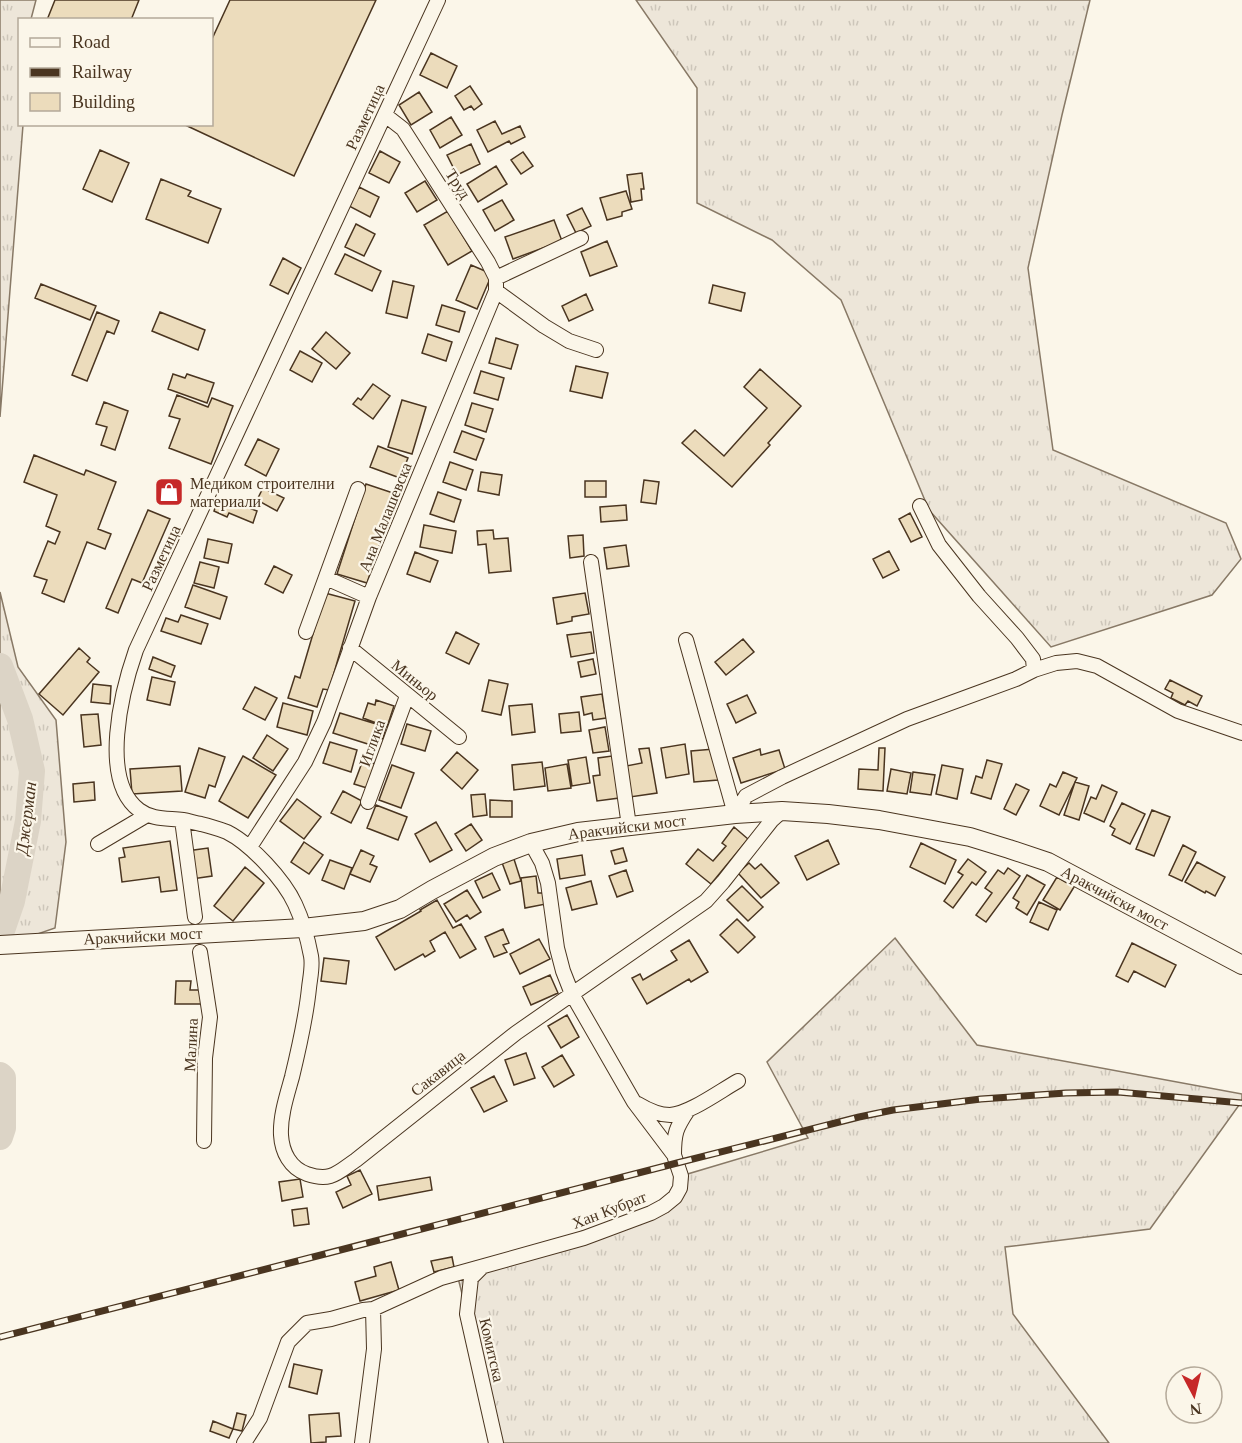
<svg xmlns="http://www.w3.org/2000/svg" width="1242" height="1443" font-family="'Times New Roman',serif">
<defs>
<pattern id="grass-tufts" width="24" height="20" patternUnits="userSpaceOnUse" patternTransform="scale(1.5)"><rect width="24" height="20" fill="#ede6d9"/><path d="M3 7l-1-3M5 7V3M7 7l1-3M15 17l-1-3M17 17v-4M19 17l1-3" fill="none" stroke="#cdc6ba"/></pattern>
</defs>
<rect width="100%" height="100%" fill="#fbf6e9"/>
<path fill="url(#grass-tufts)" stroke="#887966" stroke-width="1.5" d="M0,0h36l-5,19 -11,1v104l3,1 -23,292z
M636,0h454l-28,115 -34,153 25,182 173,73 15,36 -29,36 -161,52 -122,-137 -88,-210 -69,-60 -75,-37v-115z
M0,592l18,75 38,53 10,122 -11,86 -55,19z
M895,938l82,107 265,49v7l-92,128 -145,18 8,67 96,129h-609l-43,-169 207,-68 17,-30 127,-38 -41,-76z"/>
<g fill="none" stroke-linecap="round" stroke-linejoin="round">
<path stroke="#dcd4c6" stroke-width="26" d="M0,666l20,53 12,52 -4,50 -16,80 -12,35
M0,1075l3,3v50l-3,9"/>
</g>
<path fill="#ecdcbc" stroke="#4a3520" stroke-width="1.5" d="M55,0h84l-8,20h-84z
M230,0h146l-82,176 -111,-52h29v-85z
M431,53l26,13 -10,22 -27,-13z
M470,86l12,18 -8,6 -3,-4 -7,4 -9,-14z
M419,92l13,20 -21,13 -12,-20z
M451,117l11,18 -22,13 -10,-18z
M495,121l7,13 18,-8 5,11 -14,7 -2,-3 -21,11 -11,-22z
M471,144l9,20 -23,11 -10,-20z
M100,150l29,13 -17,39 -29,-13z
M380,151l20,11 -11,21 -20,-10z
M523,152l10,14 -12,8 -10,-14z
M496,166l11,18 -29,18 -11,-18z
M642,173l2,16h-3l1,11 -11,2 -4,-27z
M161,179l30,12 -3,5 33,13 -13,34 -62,-24z
M425,181l12,19 -20,12 -12,-19z
M359,187l20,10 -9,20 -21,-11z
M626,191l6,18 -10,3v4l-15,4 -7,-22z
M502,200l12,20 -19,11 -12,-21z
M582,208l9,18 -15,7 -9,-18z
M448,211l24,40 -24,14 -24,-40z
M554,220l8,21 -49,18 -8,-22z
M356,224l19,10 -11,22 -19,-9z
M607,241l10,25 -27,10 -9,-24z
M345,254l36,17 -9,20 -37,-17z
M283,258l18,10 -13,26 -18,-9z
M471,265l21,9 -15,35 -21,-9z
M393,281l21,5 -7,32 -21,-5z
M41,284l55,22 -6,14 -55,-22z
M713,285l32,8 -4,18 -32,-8z
M586,294l7,16 -24,11 -7,-15z
M442,305l23,7 -6,20 -23,-7z
M97,312l22,9 -5,13 -7,-3 -20,50 -15,-6z
M160,312l45,18 -7,20 -46,-19z
M326,332l24,21 -14,16 -24,-20z
M428,334l24,8 -6,19 -24,-8z
M496,338l22,7 -7,24 -22,-6z
M300,351l22,12 -10,19 -22,-12z
M576,366l32,7 -6,25 -32,-7z
M760,369l41,37 -33,37 2,2 -38,42 -50,-44 13,-13 29,26 43,-48 -23,-21z
M481,371l23,7 -6,22 -24,-7z
M173,374l12,4 2,-4 27,9 -7,20 -39,-14z
M373,384l17,12 -17,23 -20,-15 5,-6 3,2z
M177,395l31,12 4,-9 21,8 -22,58 -42,-16 11,-29 -11,-3z
M402,400l24,7 -14,47 -24,-7z
M104,402l24,9 -13,39 -14,-5 6,-18 -11,-3z
M472,403l21,6 -7,23 -21,-7z
M462,431l22,8 -8,21 -22,-8z
M258,439l21,10 -13,27 -21,-11z
M378,446l30,12 -8,20 -30,-11z
M34,455l50,20 2,-5 30,12 -18,47 13,5 -6,15 -18,-7 -23,60 -22,-9 5,-13 -13,-4 14,-35 7,3 5,-12 -14,-6 11,-31 -33,-13z
M450,462l23,8 -7,20 -23,-8z
M481,472l21,3 -3,20 -21,-4z
M644,480l15,2 -3,22 -15,-2z
M585,481h21v16h-21z
M366,484l30,10 -29,89 -30,-9z
M263,488l21,10 -7,13 -20,-11z
M438,492l23,8 -7,22 -24,-8z
M218,499l15,6 1,-3 23,9 -4,12 -24,-10 -2,4 -13,-6z
M626,505l1,15 -26,2 -1,-15z
M148,510l22,9 -28,64 -10,-4 -14,34 -12,-5z
M910,513l12,24 -11,5 -12,-23z
M424,525l32,6 -4,22 -32,-6z
M493,530l1,9 14,-1 3,33 -22,2 -3,-29 -8,1 -1,-14z
M583,535l1,21 -14,2 -2,-22z
M208,539l24,5 -4,19 -24,-5z
M626,545l3,21 -22,3 -3,-21z
M889,551l10,19 -16,8 -10,-19z
M415,552l23,9 -8,21 -23,-8z
M200,562l19,5 -5,21 -20,-5z
M274,566l18,9 -9,18 -18,-9z
M193,585l34,12 -7,22 -35,-12z
M325,593l30,8 -26,89 -6,-1 -6,18 -29,-9 7,-22 5,2z
M585,593l4,21 -17,3v4l-15,3 -4,-26z
M181,615l27,9 -7,20 -40,-13 5,-13 12,4z
M456,632l23,12 -10,20 -23,-11z
M591,632l3,21 -23,4 -4,-22z
M743,639l11,13 -28,23 -11,-13z
M79,648l11,10 -3,4 12,10 -36,43 -24,-21z
M153,657l22,9 -4,11 -22,-8z
M593,659l3,15 -15,3 -3,-15z
M152,677l23,5 -5,23 -23,-5z
M489,680l19,4 -7,31 -19,-4z
M1170,680l32,16 -5,10 -9,-5 -3,4 -14,-7 2,-5 -8,-4z
M93,684l18,2 -1,18 -19,-2z
M255,687l22,11 -12,22 -22,-11z
M602,694l4,24 -13,2 -1,-7 -8,2 -3,-18z
M747,695l9,18 -20,10 -9,-19z
M376,700l18,6 -7,21 -24,-9 5,-15 7,2z
M283,703l30,8 -6,24 -30,-8z
M532,704l3,28 -23,3 -3,-29z
M579,712l2,19 -20,2 -2,-19z
M340,713l46,14 -3,12 -9,-3 -3,9 -38,-12z
M98,714l3,31 -17,2 -3,-32z
M407,724l24,7 -6,20 -24,-7z
M605,727l4,24 -16,2 -4,-23z
M267,735l21,14 -15,22 -20,-13z
M330,742l27,8 -6,22 -28,-9z
M685,744l4,30 -23,4 -5,-30z
M199,748l26,9 -10,30 -6,-2 -4,13 -20,-6z
M649,748l8,45 -27,4 -4,-31 16,-3 -3,-14z
M879,748h6l-2,43 -25,-2 1,-20 19,1z
M714,749l4,31 -24,2 -3,-31z
M760,749l1,6 18,-5 6,19 -44,14 -8,-25z
M457,752l21,18 -16,19 -21,-19z
M243,756l33,19 -28,43 -29,-17z
M612,756l7,42 -22,3 -4,-25 7,-1 -2,-17z
M586,757l4,26 -18,3 -4,-26z
M363,760l12,4 -8,24 -13,-4z
M987,760l15,4 -11,35 -20,-6 5,-17 6,2z
M542,762l3,24 -31,4 -2,-25z
M567,764l4,24 -23,3 -3,-23z
M392,765l22,8 -13,35 -22,-8z
M942,765l21,4 -6,30 -21,-5z
M180,766l2,25 -50,3 -2,-25z
M891,769l20,4 -4,21 -20,-3z
M913,772l22,3 -4,20 -21,-3z
M1063,772l14,6 -18,37 -19,-9 10,-22 6,3z
M94,782l1,18 -21,2 -1,-18z
M1075,782l14,4 -10,34 -15,-5z
M1016,784l13,6 -13,25 -12,-6z
M1102,785l15,7 -13,30 -20,-9 7,-16 5,2z
M343,791l19,10 -11,22 -20,-10z
M485,794l2,21 -14,2 -2,-22z
M297,799l24,18 -17,22 -24,-18z
M490,800l22,1v16h-22z
M1122,803l23,11 -15,30 -18,-9 3,-6 -5,-3z
M376,805l31,12 -9,23 -31,-12z
M1152,810l18,7 -16,39 -18,-7z
M436,822l16,28 -22,12 -15,-28z
M471,824l11,16 -16,11 -11,-17z
M734,827l14,12 -37,45 -25,-20 12,-15 15,12 13,-15 -4,-3z
M828,840l11,24 -32,16 -12,-24z
M170,841l7,49 -16,2 -2,-15 -37,5 -3,-24 6,-1 -2,-9z
M304,842l19,13 -14,19 -18,-12z
M921,843l35,17 -11,24 -35,-17z
M1183,845l13,7 -14,29 -13,-6z
M208,848l4,28 -20,3 -5,-28z
M623,848l4,13 -12,3 -4,-13z
M361,850l13,6 -4,8 7,3 -7,15 -20,-8z
M582,855l3,20 -25,4 -3,-20z
M513,856l8,25 -11,3 -9,-24z
M968,859l18,13 -10,13 -4,-3 -19,26 -9,-7 19,-26 -5,-3z
M330,860l22,8 -8,21 -22,-9z
M1197,862l28,15 -10,19 -9,-5 -1,2 -20,-11z
M749,863l6,6 6,-5 18,19 -18,15 -23,-25z
M245,867l19,16 -31,38 -19,-15z
M1008,868l12,8 -34,46 -10,-7 16,-22 -7,-5 13,-18 6,4z
M626,870l7,21 -16,6 -8,-21z
M492,873l8,17 -17,8 -8,-17z
M1027,875l18,10 -18,30 -11,-7 3,-6 -6,-4z
M536,876l2,17h6l2,11 -21,4 -4,-30z
M1057,877l17,10 -14,23 -17,-10z
M591,881l6,23 -25,6 -6,-22z
M742,886l21,21 -15,14 -21,-21z
M467,890l14,22 -11,7 -3,-4 -11,7 -12,-18z
M437,900l16,28 8,-4 15,25 -16,9 -15,-26 -15,9 5,10 -10,6 -2,-3 -28,16 -19,-33 45,-26 -1,-1z
M1039,902l18,8 -9,20 -18,-8z
M737,919l18,18 -17,16 -18,-18z
M503,929l6,14 -6,2 4,7 -13,5 -9,-20z
M539,939l11,20 -30,15 -10,-20z
M689,940l19,32 -17,10 -2,-3 -42,25 -15,-26 8,-4 3,6 34,-20 -6,-9z
M1132,943l44,22 -11,22 -31,-16 -6,11 -12,-6z
M324,958l25,3 -3,23 -25,-3z
M550,975l8,18 -27,12 -8,-18z
M176,981h15l-1,9h12v14h-27z
M567,1015l12,22 -18,11 -13,-22z
M526,1053l9,25 -21,7 -9,-25z
M562,1055l12,20 -20,12 -12,-20z
M494,1076l13,25 -23,11 -13,-24z
M360,1170l12,24 -29,14 -7,-16 15,-7 -4,-9z
M430,1177l2,13 -53,10 -2,-14z
M300,1179l3,18 -21,4 -3,-19z
M307,1208l2,16 -15,2 -2,-16z
M452,1257l2,10 -20,5 -3,-11z
M391,1262l8,28 -39,11 -5,-19 21,-6 -2,-9z
M294,1364l28,6 -5,24 -28,-7z
M237,1413l9,2 -4,16 -9,-2z
M339,1413l2,23 -15,1v5l-15,1 -2,-28z
M213,1421l20,8 -4,9 -19,-7z"/>
<g fill="none" stroke-linecap="round" stroke-linejoin="round">
<g stroke="#4a3520" stroke-width="16">
<path id="street" d="M438,0l-302,650c-14,40 -37,130 3,160 13,10 29,8 44,10 6,1 12,3 18,4 9,2 18,5 26,8 24,12 57,48 68,72 7,15 13,36 16,52 2,10 -1,22 -2,32 -3,30 -10,60 -17,89 -5,18 -12,39 -11,58 1,17 9,33 26,39 24,8 30,-1 49,-14l160,-127 190,-132 17,-19 49,-62 10,-9
M385,115l18,14 85,133 8,16
M496,291l48,35 25,15 27,9
M920,506l19,39 40,51 38,42 16,21 1,11
M591,562l38,264
M326,578l43,19
M306,632l52,-143
M686,640l49,174 11,-18 36,-19 125,-58 109,-40 18,-9 22,-7 21,-2 20,5 81,45 64,22
M350,648l109,89
M368,802l39,-106
M182,820l13,97
M98,844l49,-29
M250,847l55,-85 19,-40 45,-125 127,-306v-13l85,-40
M200,952l10,65 -5,41 -1,83
M638,1104c10,6 20,11 32,11 19,-1 50,-24 68,-34
M674,1155c0,-22 2,-27 14,-45
M481,1268l-10,10 -4,36 29,129
M244,1443l16,-25 28,-76 19,-19 24,-4 32,-9 10,-1 68,-31 143,-40 67,-25 13,-7 11,-9 5,-9 1,-12 -7,-21 -40,-53 -62,-108 -9,-23 -6,-23 -9,-65 -6,-20 -11,-20
M362,1443l12,-94 -1,-40"/>
</g>
<g stroke="#4a3520" stroke-width="20">
<path id="secondary" d="M0,945l303,-17 61,-7 36,-12 32,-19 62,-33 37,-14 47,-11 157,-18 47,-3 46,3 51,6 91,17 39,12 39,13 194,103"/>
</g>
<use href="#street" stroke="#fbf6e9" stroke-width="14"/>
<use href="#secondary" stroke="#fbf6e9" stroke-width="18"/>
<g stroke="#4a3520" stroke-width="7">
<path id="rail" d="M0,1337l321,-82 356,-92 182,-46 34,-7 88,-11 85,-6 52,-1 124,11"/>
</g>
<use href="#rail" stroke="#fbf6e9" stroke-width="4.5" stroke-dasharray="14" stroke-linecap="butt"/>
</g>
<defs>
<g id="shop-square" transform="scale(1.5)"><rect x="-9" y="-9" width="18" height="18" rx="4" fill="#c62828" stroke="#fbf6e9"/><path d="M-5-2.5h2.3a2.7 3.5 0 0 1 5.4 0H5L5.5 6h-11ZM-1.5-2.5h3a1.5 2.3 0 0 0-3 0Z" fill="#fff"/></g>
</defs>
<g fill-rule="evenodd">
<use href="#shop-square" x="169" y="492"/>
</g>
<g text-anchor="middle" dominant-baseline="central" stroke-width="4.5" stroke-linejoin="round" paint-order="stroke">
<g font-size="16" fill="#4a3520" stroke="#fbf6e9">
<text transform="translate(365 117) rotate(-65)">Разметица</text>
<text transform="translate(458 184) rotate(57)">Труд</text>
<text transform="translate(385 517) rotate(-68)">Ана Малашевска</text>
<text transform="translate(161 558) rotate(-65)">Разметица</text>
<text transform="translate(415 680) rotate(39)">Миньор</text>
<text transform="translate(372 743) rotate(-70)">Иглика</text>
<text transform="translate(627 827) rotate(-7)">Аракчийски мост</text>
<text transform="translate(1115 898) rotate(28)">Аракчийски мост</text>
<text transform="translate(143 936) rotate(-3)">Аракчийски мост</text>
<text transform="translate(191 1045) rotate(-87)">Малина</text>
<text transform="translate(438 1073) rotate(-38)">Сакавица</text>
<text transform="translate(609 1210) rotate(-21)">Хан Кубрат</text>
<text transform="translate(492 1350) rotate(77)">Комитска</text>
</g>
<g font-size="16" fill="#4a3520" stroke="#fbf6e9" text-anchor="start">
<text x="190" y="483">Медиком строителни<tspan x="190" dy="18">материали</tspan></text>
</g>
<g font-size="18" font-style="italic" fill="#4a3520" stroke="#fbf6e9">
<text transform="translate(26 818) rotate(-83)">Джерман</text>
</g>
</g>
<rect x="18" y="18" width="195" height="108" fill="#fbf6e9" stroke="#b4a999" stroke-width="1.5"/>
<rect x="30" y="38" width="30" height="9" fill="#fbf6e9" stroke="#b4a999" stroke-width="1.5"/>
<text x="72" y="48" font-size="18" fill="#4a3520">Road</text>
<rect x="30" y="68" width="30" height="9" fill="#4a3520" stroke="#b4a999" stroke-width="1.5"/>
<text x="72" y="78" font-size="18" fill="#4a3520">Railway</text>
<rect x="30" y="93" width="30" height="18" fill="#ecdcbc" stroke="#b4a999" stroke-width="1.5"/>
<text x="72" y="108" font-size="18" fill="#4a3520">Building</text>
<g transform="translate(1194 1395) rotate(173)"><circle r="28" fill="#fbf6e9" stroke="#b4a999" stroke-width="1.5"/>
<path d="M0-4.5L10 22L0 15L-10 22Z" fill="#c62828"/>
<text y="-9" font-size="16" font-weight="bold" text-anchor="middle" fill="#4a3520">N</text>
</g>
</svg>
